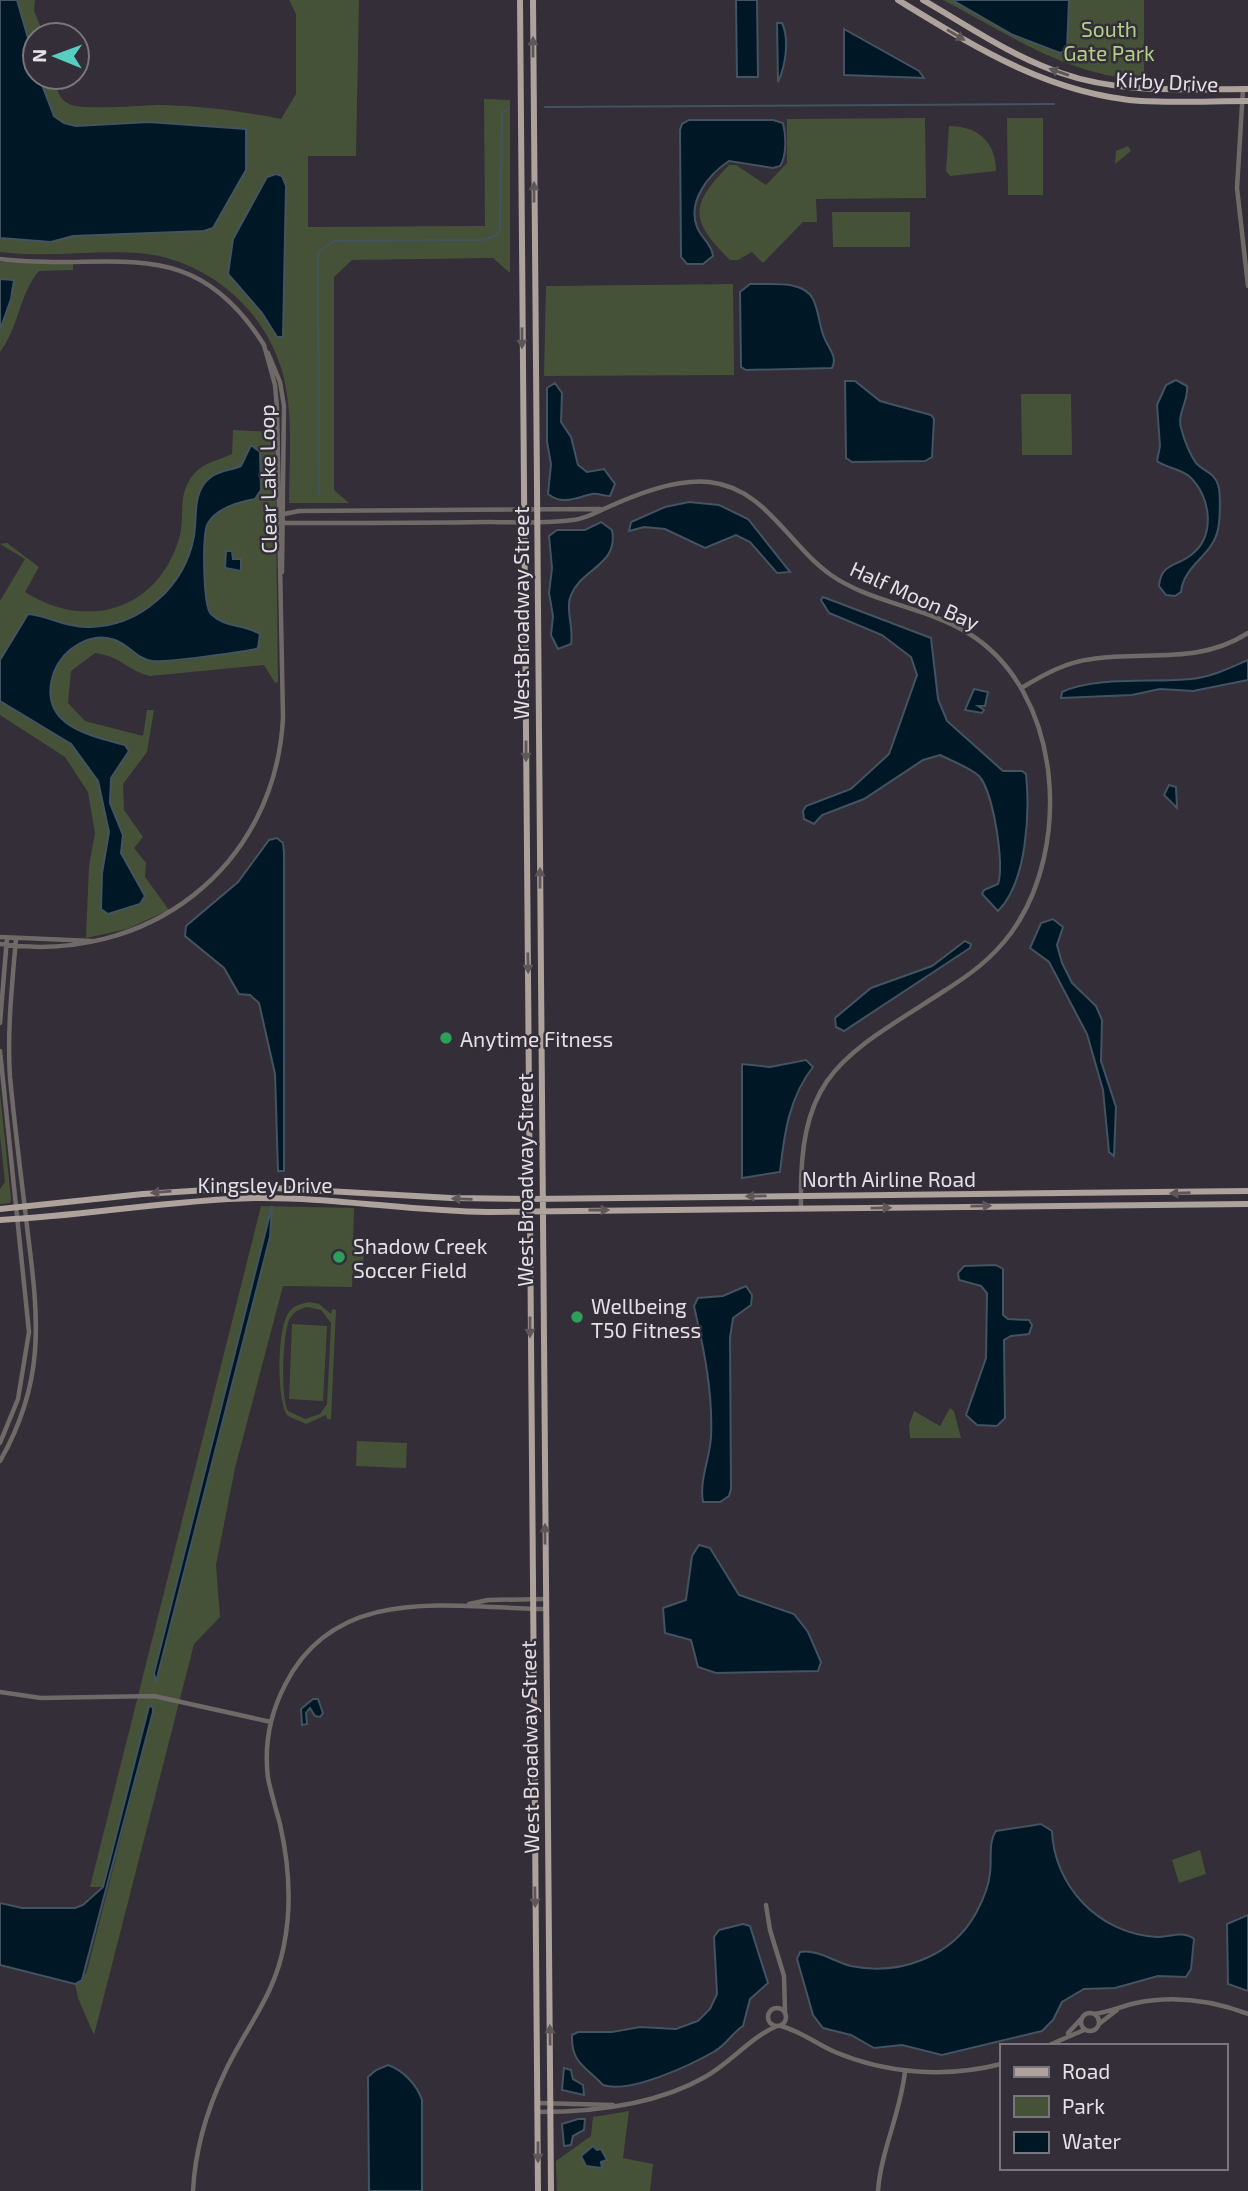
<svg xmlns="http://www.w3.org/2000/svg" width="1248" height="2191" font-family="'Exo 2',sans-serif">
<rect width="100%" height="100%" fill="#332e37"/>
<path fill="#465237" fill-rule="evenodd" d="M0,0h35l-1,11 10,24h-9v42h19c2,10 5,23 15,27 15,7 72,1 93,1 41,1 78,6 119,14l15,-25v-80l-7,-14h70l-3,156h-48v71l177,-1 -1,-127 26,1v173l-17,-15 -141,2 -18,17v213l15,13h-60c0,-43 5,-90 -7,-132 -18,-64 -78,-113 -144,-118 -46,-3 -92,5 -138,-1z
M943,0h201v79c-74,-1 -137,-46 -201,-79z
M925,118l1,80 -110,1 1,23h-14l-40,41 -11,-11 -14,8h-8c-41,-40 -40,-55 -1,-95h7l30,20 21,-22v-44z
M1007,118h36v77h-35z
M949,126c29,0 47,16 47,45l-46,5 -4,-5z
M1128,146l3,5 -16,13 1,-13z
M832,212h78v35h-77z
M0,262l73,2v6l-34,1c-20,24 -20,56 -39,81z
M733,284l1,91 -190,1 2,-90z
M1021,394h50l1,61h-50z
M233,430l38,2 4,4 3,246 -3,1 -11,-18 -114,11c-24,-6 -27,-19 -55,-23l-24,18 -3,32 17,18 58,15 4,-26h7l-7,42 -24,32 1,26 19,27 -9,11 12,15 -1,14 24,33 -42,19 -41,9 3,-72 6,-33 -7,-41 -23,-35 -65,-42v-114l25,-42 -25,-15 7,-1 32,24 -14,25c61,39 132,19 154,-53 6,-19 -1,-40 10,-58 11,-19 26,-19 43,-27z
M0,1093l11,106 -1,4 -10,1v-15l5,-7 -5,-47z
M261,1206l93,2 -1,38 11,1 -1,24 -10,-1 -1,17 -69,-1 -48,182 -19,97 4,52 -26,27 -100,391 -16,-37 -3,-14 7,-4 5,-9 66,-259 -4,-6 -46,181h-13z
M309,1302l10,2 12,10 1,-5 4,1 -5,109h-4l-1,-4 -20,9 -18,-8c-12,-14 -11,-89 1,-104 5,-7 12,-8 20,-10zM307,1307l14,3 10,13 -4,81 -7,10 -15,5 -17,-8c-8,-14 -5,-76 1,-91 4,-8 10,-11 18,-13z
M292,1324l35,2 -4,75 -34,-2z
M950,1408l4,3 7,27h-51l-1,-13 5,-14 26,15z
M357,1441l50,2 -1,25 -50,-2z
M1200,1850l6,24 -27,9 -7,-23z
M629,2111l-6,47 30,6 -3,27h-93l-1,-30 35,-25 2,-19z"/>
<path fill="#001726" stroke="#445360" stroke-width="2" d="M0,0h17l18,62v15h4l15,39 10,7 12,3 73,-4 97,7v41l-33,58 -9,3 -131,5 -22,6 -51,-4z
M736,0h21l1,77h-21z
M952,0h117l-2,50 -7,3 -47,-18z
M777,23h5c8,17 3,44 -4,59z
M844,29l75,42 5,7 -80,-3z
M689,120h84l10,3c3,12 4,33 -3,43l-7,2 -44,-7c-20,13 -42,40 -32,66 4,11 15,17 16,29l-10,8h-16l-6,-7 -1,-127 2,-6z
M276,174l6,2 4,10 -3,151h-6l-15,-24 -34,-39 5,-35 34,-62z
M0,279l14,1 -3,19 -11,31z
M750,284c19,1 53,-5 63,15 6,12 6,26 11,38 4,11 14,19 8,31l-86,2 -5,-3 -1,-75z
M1176,380l11,6c2,15 -10,26 -6,42 3,11 8,25 15,35 7,8 19,10 22,22 3,8 2,35 0,44 -5,27 -34,35 -37,63l-6,4 -9,-1 -7,-9c2,-23 17,-19 32,-31 25,-19 20,-58 -1,-78 -10,-9 -22,-8 -33,-16l3,-15 -3,-41 9,-20z
M845,381h10l25,20 51,14 3,4 -2,38 -7,4 -73,1 -6,-4z
M555,383l7,10 -1,29 10,15 7,28 9,7 17,-3 11,15 -5,12c-6,0 -12,-3 -18,-2 -15,3 -29,12 -44,0l3,-30 -4,-22v-54z
M251,445l9,7 1,38 -6,9c-17,3 -38,9 -47,24 -6,10 -5,83 3,91 14,14 34,10 49,20l-2,14c-4,3 -97,15 -106,13 -15,-2 -23,-16 -37,-21 -25,-9 -52,9 -61,32 -18,53 34,63 71,73l4,6 -18,27 -1,25 13,32 -2,18 24,43 -5,8 -32,10 -7,-5 1,-36 7,-41 -11,-51 -27,-37 -71,-43v-41l28,-46c19,1 38,14 62,13 51,-1 95,-41 104,-91 3,-17 -1,-37 10,-52 10,-14 23,-12 37,-18z
M689,502l30,3 29,14 42,53 -13,1 -27,-31 -14,-7 -31,13 -40,-19 -21,-2 -15,4 2,-9 34,-15z
M601,522l11,8c7,35 -30,38 -41,65 -6,13 3,34 0,49l-13,5 -7,-14 2,-19 -4,-23 3,-25 -3,-32 8,-6h28z
M226,551h6l1,8h8v12l-16,-3z
M823,597l108,41 7,61 9,22 56,50h19l4,3c4,39 1,108 -28,137l-16,-17 2,-4 14,-6c7,-19 -5,-93 -19,-108 -10,-9 -27,-15 -39,-21l-17,5 -59,39 -42,16 -8,9 -10,-5 -1,-8 3,-5 45,-17 38,-35 28,-79 -6,-18 -29,-22 -53,-22 -8,-13z
M1248,660v20l-55,11 -33,-2 -28,6 -71,3 1,-6c35,-16 91,-9 129,-13 20,-2 39,-11 57,-19z
M974,689l14,3 -3,14h-7l6,4 -2,3 -17,-3z
M1169,785l7,2 1,21 -13,-13z
M277,838l6,5 1,10v318h-6l-3,-97 -16,-71 -9,-8 -11,-1 -15,-26 -39,-32 1,-10 52,-44 31,-42z
M1053,919l10,8 -6,18 5,18 10,20 24,23 6,14 -1,41 15,46 -2,49 -5,-4 -6,-62 -16,-56 -38,-72 -19,-14 11,-25z
M965,941l6,3 -1,4 -126,83 -8,-4 -1,-9 36,-30 61,-22z
M806,1060l7,7c-24,30 -29,68 -33,105l-38,6v-114l28,3z
M272,1206l-2,31 -114,445 -2,-9z
M964,1266l32,-1 7,4v46l5,4 21,1 3,5 -3,9 -18,2 -7,4 1,78 -8,8 -20,-1 -11,-10 20,-57 1,-65 -6,-7 -22,-6 -1,-7z
M746,1286l6,9 -1,10 -18,13 -3,20 1,151 -2,7 -9,6h-17c-4,-22 7,-44 8,-65 2,-45 -7,-87 -17,-131l4,-8 25,-2z
M699,1545l11,3 29,47 55,19 14,18 13,30 -3,9 -102,2 -18,-6 -7,-27 -26,-7 -2,-25 23,-8 6,-44z
M313,1699h5l5,14 -3,4 -5,-1 -5,-8 -4,5 1,11 -5,1 -1,-16z
M149,1706l4,1v5l-71,268 -7,4 -75,-19v-62l22,5h53l8,-3 20,-18z
M1041,1824l11,7c2,55 47,103 105,106 13,0 26,-7 37,2l-3,30 -5,8 -28,-1 -43,12 -31,1 -22,13 -9,18 -11,11 -100,24 -40,-10 -28,3 -23,-13 -28,-7 -10,-13 -16,-56 3,-7c17,-3 35,10 51,14 48,10 101,-9 125,-53 7,-13 13,-26 14,-40 2,-13 -2,-31 6,-42z
M1248,1915v76l-20,-7 -1,-60z
M743,1924l7,2 18,57 -18,16 -7,27c-11,7 -17,19 -28,25 -24,14 -85,43 -112,34 -18,-19 -32,-22 -31,-50l6,-3h34l28,-5 36,2 22,-8 12,-12 7,-15 -3,-57 5,-7z
M388,2065c15,5 29,20 34,35v91h-53l-1,-114 8,-7z
M564,2068l7,2 2,9 10,6 1,10 -22,-5z
M578,2119h7l-1,11 -11,6 -2,9 -7,1 -2,-22z
M593,2146l4,4 4,-1 6,11 -6,2 1,6 -16,-2 -5,-10z"/>
<g fill="none" stroke-linecap="round" stroke-linejoin="round">
<path stroke="#445360" stroke-width="2" d="M545,107l509,-3
M319,494l-1,-236 2,-8 14,-9 148,-1 15,-5 3,-7 2,-115 7,-5"/>
<path stroke="#6f6a67" stroke-width="4.5" d="M1243,89l-6,99 11,98
M0,259c111,14 191,-31 264,86
M268,353l12,29 4,24 -2,166
M284,514l15,-3 301,-2
M278,517l7,6h24c59,0 119,0 178,-1 29,0 58,2 86,-2 12,-1 22,-7 33,-12 31,-14 69,-29 103,-26 57,6 79,63 122,93 40,28 95,32 137,58 95,58 105,215 43,300 -19,26 -43,43 -70,60 -103,66 -143,82 -140,215
M1023,687c22,-13 43,-25 69,-28 55,-8 106,6 156,-26
M0,937l92,4
M0,944c147,21 275,-76 283,-226l-6,-310 -2,-23 -11,-40
M0,1023l7,-85
M0,1051l29,281 -11,67 -18,44
M0,1461c45,-78 39,-140 28,-226 -6,-52 -13,-105 -18,-158 -3,-46 2,-92 6,-138
M469,1604l19,-4 57,-1
M0,1692l41,6 113,-2 117,26
M766,1905l4,25 14,46 1,36
M768 2017a9 9 0 1 1 18 0a9 9 0 1 1-18 0Z
M1081 2022a9 9 0 1 1 18 0a9 9 0 1 1-18 0Z
M1094,2014c15,-2 28,-8 42,-11 39,-8 75,-3 112,11
M1099,2024l18,-14
M781,2026c19,5 36,18 54,26 52,22 112,26 166,12
M1068,2033l13,-14
M1047,2046l37,-16
M537,2103l76,2
M538,2112c55,0 118,-7 167,-35 25,-14 45,-39 70,-50
M193,2191c2,-40 14,-81 31,-117 21,-46 50,-76 60,-129 8,-40 5,-81 -4,-121 -4,-15 -9,-31 -12,-46 -4,-32 2,-64 17,-93 51,-103 167,-77 261,-76
M878,2191c3,-41 23,-79 27,-120"/>
<path stroke="#ada39c" stroke-width="6" d="M520,0l18,2191
M533,0l18,2191
M898,0c77,47 151,94 243,101 36,2 72,0 107,0
M923,0c45,26 88,56 138,73 59,21 125,16 187,16
M0,1209l143,-15 113,-7 195,11 79,1 718,-8
M0,1220c85,-4 169,-20 254,-22 79,-1 155,13 234,14l760,-8"/>
</g>
<defs><path id="oneway-solid" d="M-6-.8H1V-3.2L6.5 0L1 3.2V.8H-6Z" transform="scale(1.75)"/></defs>
<g fill="#5e575a">
<use href="#oneway-solid" transform="translate(956 35) rotate(31)"/>
<use href="#oneway-solid" transform="translate(533 47) rotate(-90)"/>
<use href="#oneway-solid" transform="translate(1059 72) rotate(-161)"/>
<use href="#oneway-solid" transform="translate(534 192) rotate(-90)"/>
<use href="#oneway-solid" transform="translate(522 338) rotate(90)"/>
<use href="#oneway-solid" transform="translate(526 751) rotate(90)"/>
<use href="#oneway-solid" transform="translate(540 878) rotate(-90)"/>
<use href="#oneway-solid" transform="translate(528 963) rotate(89)"/>
<use href="#oneway-solid" transform="translate(161 1192) rotate(175)"/>
<use href="#oneway-solid" transform="translate(1180 1193) rotate(178)"/>
<use href="#oneway-solid" transform="translate(756 1196) rotate(179)"/>
<use href="#oneway-solid" transform="translate(462 1199) rotate(-178)"/>
<use href="#oneway-solid" transform="translate(981 1206) rotate(-1)"/>
<use href="#oneway-solid" transform="translate(881 1208) rotate(-1)"/>
<use href="#oneway-solid" transform="translate(599 1210)"/>
<use href="#oneway-solid" transform="translate(530 1327) rotate(90)"/>
<use href="#oneway-solid" transform="translate(545 1534) rotate(-90)"/>
<use href="#oneway-solid" transform="translate(535 1897) rotate(89)"/>
<use href="#oneway-solid" transform="translate(550 2035) rotate(-91)"/>
<use href="#oneway-solid" transform="translate(538 2152) rotate(90)"/>
</g>
<g fill="#2e9e5b" stroke="#332e37" stroke-width="2.5">
<circle cx="446" cy="1038" r="7"/>
<circle cx="339" cy="1257" r="7"/>
<circle cx="577" cy="1317" r="7"/>
</g>
<g text-anchor="middle" dominant-baseline="central" stroke-width="5" stroke-linejoin="round" paint-order="stroke">
<g font-size="21" fill="#b2d187" stroke="#332e37">
<text x="1109" y="28">South<tspan x="1109" dy="24">Gate Park</tspan></text>
</g>
<g font-size="21" fill="#e3e0e6" stroke="#332e37">
<text transform="translate(1167 81) rotate(3)">Kirby Drive</text>
<text transform="translate(267 479) rotate(-91)">Clear Lake Loop</text>
<text transform="translate(915 595) rotate(24)">Half Moon Bay</text>
<text transform="translate(520 613) rotate(-90)">West Broadway Street</text>
<text x="889" y="1178">North Airline Road</text>
<text transform="translate(524 1180) rotate(-90)">West Broadway Street</text>
<text x="265" y="1184">Kingsley Drive</text>
<text transform="translate(529 1747) rotate(-91)">West Broadway Street</text>
</g>
<g font-size="21" fill="#e3e0e6" stroke="#332e37" text-anchor="start">
<text x="460" y="1038">Anytime Fitness</text>
<text x="353" y="1245">Shadow Creek<tspan x="353" dy="24">Soccer Field</tspan></text>
<text x="591" y="1305">Wellbeing<tspan x="591" dy="24">T50 Fitness</tspan></text>
</g>
</g>
<rect x="1000" y="2044" width="228" height="126" fill="#332e37" stroke="#79757d" stroke-width="2"/>
<rect x="1014" y="2067" width="35" height="10" fill="#ada39c" stroke="#79757d" stroke-width="2"/>
<text x="1062" y="2079" font-size="21" fill="#e3e0e6">Road</text>
<rect x="1014" y="2096" width="35" height="21" fill="#465237" stroke="#79757d" stroke-width="2"/>
<text x="1062" y="2114" font-size="21" fill="#e3e0e6">Park</text>
<rect x="1014" y="2132" width="35" height="21" fill="#001726" stroke="#79757d" stroke-width="2"/>
<text x="1062" y="2149" font-size="21" fill="#e3e0e6">Water</text>
<g transform="translate(56 56) rotate(271)"><circle r="33" fill="#332e37" stroke="#79757d" stroke-width="2"/>
<path d="M0-5L12 26L0 18L-12 26Z" fill="#58cec0"/>
<text y="-10" font-size="19" font-weight="bold" text-anchor="middle" fill="#e3e0e6">N</text>
</g>
</svg>
